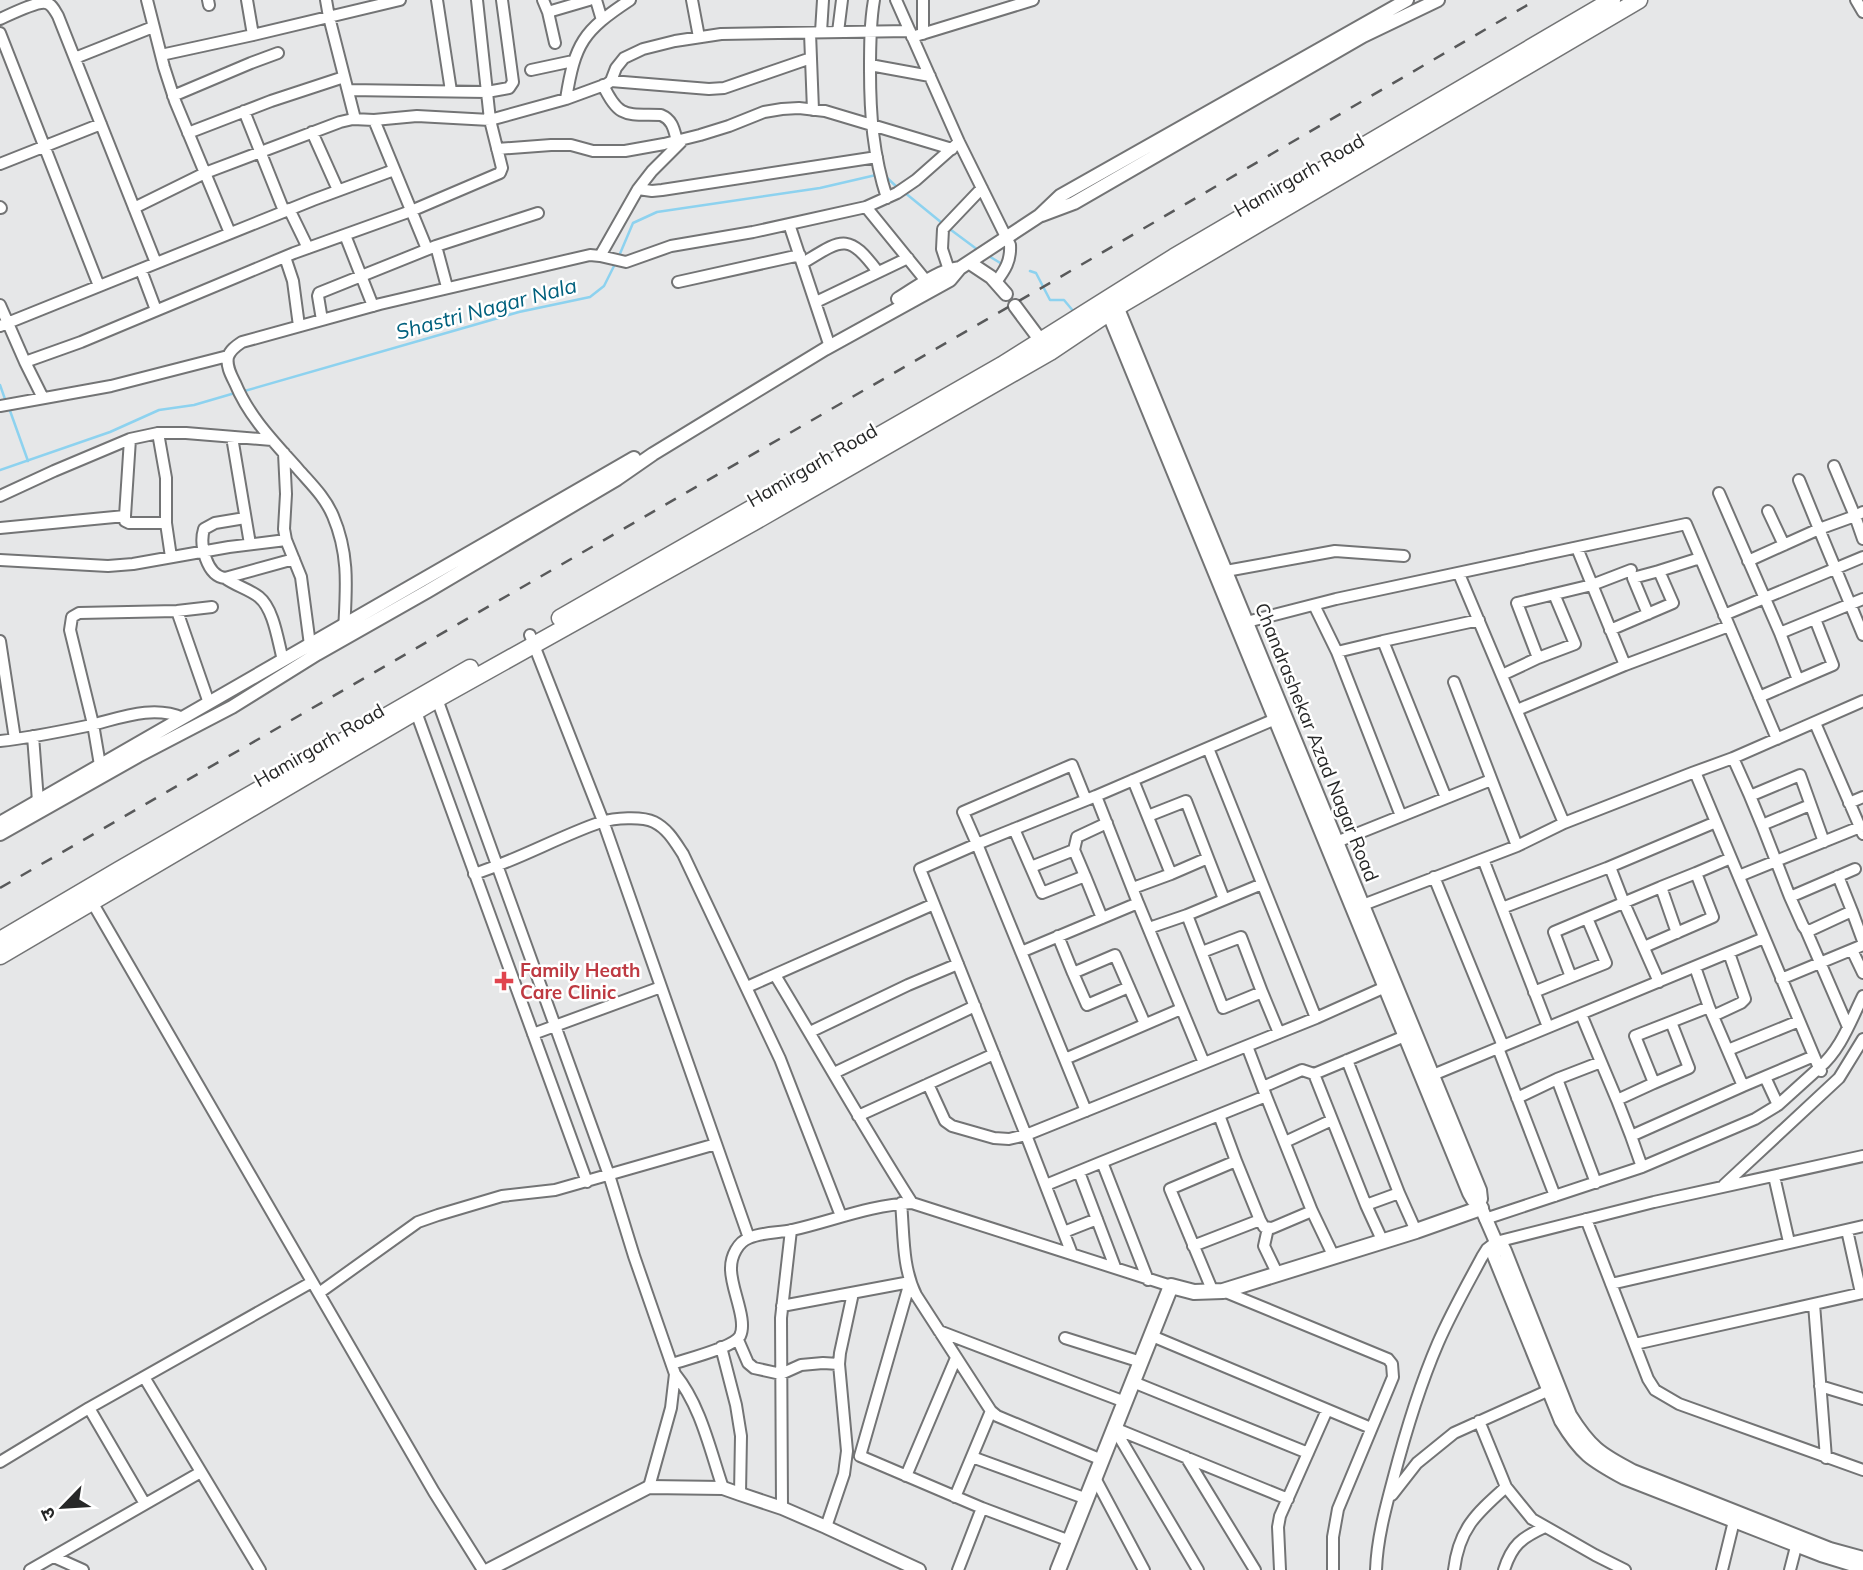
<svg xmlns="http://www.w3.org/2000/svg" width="1863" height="1570" font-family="Mulish,'Noto Sans Devanagari',sans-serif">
<rect width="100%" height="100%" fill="#e6e7e8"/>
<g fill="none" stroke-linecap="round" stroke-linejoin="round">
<path stroke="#8dd2ef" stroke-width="2.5" d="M885,176l13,12
M904,192l38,31
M947,227l31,23
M987,255l15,9
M619,256l14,-33 24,-11 163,-24 56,-13
M1030,271l6,2 14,27h14l10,12
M0,385l6,17
M241,392l278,-80 71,-15 14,-11 12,-24
M9,408l19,53
M0,470l110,-38 49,-22 35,-5 41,-12"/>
<g stroke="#737475" stroke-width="14">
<path id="minor" d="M147,0l17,67 11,34 55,132
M208,0l1,5
M247,0l6,35
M326,0l3,17 26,102
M437,0l14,91
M477,0l13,120 76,-21 41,-15 4,-3 5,-13 8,-10 19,-9 32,-8 46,-7 189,-3
M543,0l5,12 7,31
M596,0l6,20
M692,0l7,37
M874,0c-4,23 -4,46 -4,70 0,44 3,85 17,128
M896,0l63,142 51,103c1,16 -5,25 -14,37
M923,0v34
M1856,0l7,12
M548,12l41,-12
M0,19c9,-4 37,-18 46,-16 6,1 9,8 12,13l98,247
M821,32l2,-32
M838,32l4,-32
M0,33l99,253
M810,33l3,77
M912,37l121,-37
M161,55l92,-20 147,-35
M75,58l78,-31
M870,65l60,11
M531,70l42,-9
M611,81l98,8 15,-1 87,-30
M603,85c16,34 23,29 58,30 12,5 13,15 16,26
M348,90l139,2 22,-4 4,-6 -11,-82
M173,96l78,-33 27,-10
M566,99c9,-56 17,-68 64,-99
M244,111l40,100
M312,132l26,58
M188,133l83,-32 73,-24
M497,149l54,-4h20l22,6h32l39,-7 36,-9 29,-9 35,-14 18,-3 17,-1 26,3 127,38
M0,164l101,-40
M638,189l14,2 10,-1 215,-33
M0,207l1,1
M866,207l61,75
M134,208l71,-35 135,-51 13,-3 21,1 53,129
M289,209l19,39
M789,224l39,117
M345,235l28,71
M436,246l11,41
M600,256l38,-67 14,-18 29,-29
M285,257l8,24 6,45
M803,263c39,-24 45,-31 75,9
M141,270l15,40
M949,270l-7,-21 1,-20 39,-41
M678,282l122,-27
M816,302l92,-44
M0,305l25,57 18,36
M322,320l-4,-24 1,-3 117,-47 102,-33
M0,326l313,-126 81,-30
M25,362l56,-20 213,-89 117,-42 89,-38 2,-5 -12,-48 -73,-4 -43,4
M0,406l111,-20 117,-30
M158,433l8,45v45l5,34
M232,437l18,107
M284,453l2,41 -2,35 2,11 15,37 9,68
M1834,466l21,50 -36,13 44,106
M1719,493l61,140
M0,496l54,-25 76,-32 28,-6h28l86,7
M1768,511l16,34
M1863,512l-8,4 8,23
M125,516v5l4,2h37
M245,518l-30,5 -11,6c-5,16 3,47 21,49l69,-19
M0,528l125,-12 5,-77
M1577,548l48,117
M0,560l108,6 25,-2 96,-17 57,-7
M1748,561l71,-32 -20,-49
M1226,571l109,-20 69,5
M1459,574l105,249
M225,578c11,8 24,11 34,19 15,12 19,45 24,63
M1314,605l23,47 64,164
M177,611l32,92
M1648,614l-15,-36 26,-7
M1724,615l139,-58
M1239,624l97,-25 350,-75 91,215
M1610,630l63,-27 -14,-32 41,-13
M344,632c2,-42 6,-76 -11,-116 -8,-19 -22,-32 -35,-47 -24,-27 -49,-52 -63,-86 -4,-8 -9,-17 -7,-26 2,-7 8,-11 14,-15l138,-38 210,-49 10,1 26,6 45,-16 82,-14 113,-25 31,-14 19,-13 43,-38
M530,635l73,186 146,417
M0,641l15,98
M1383,641l96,-21
M1337,652l46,-11 63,157
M1538,658l37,-14 -21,-50
M1502,675l36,-17 -21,-55 75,-18 39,-15
M1798,680l35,-15 -18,-46
M1454,682l63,164
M1759,697l39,-17 -18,-47 83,-34
M437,699l172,476 25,81 41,118 -4,34 -22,79
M1517,710l108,-45 104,-39
M416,712l171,470
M1815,723l48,111
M33,736l5,65
M0,741c29,-3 58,-9 87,-15 31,-7 65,-22 96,-8
M1208,748l108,270
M1733,758l17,38 50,-21 24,67
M100,765l-7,-41 -23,-94 2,-13 7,-4 98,-2 35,-4
M1133,780l38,94 37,-16 16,41
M1096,796l184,-79
M1750,796l12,29 48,-20
M1849,803l14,-6
M1148,816l38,-15 22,57
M1762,825l28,72
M1014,829l28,64 43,-17 17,42
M1329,845l162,-65
M1074,850l3,-13 30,-14
M1483,859l65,168
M1031,867l43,-17 11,26
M1610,867l14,36 35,79
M1855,869l-65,28 13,29 3,4h5l41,-19 11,30
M1696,873l35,-15
M474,874c44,-14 84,-37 127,-52 13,-4 41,-6 53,0 14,7 21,20 29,32l97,205 61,157
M1739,876l121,-49
M1838,876l14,35
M1434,877l69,169
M1262,884l-75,31 36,93 39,-16 17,41
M1133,888l38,-14
M92,902l342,590 49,78
M1138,903l66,160
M1355,908l162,-62 47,-23 128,-50 41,-15 130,-57
M1502,908l105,-40 109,-46
M1149,928l38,-13
M1806,930l42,97
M1058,936l15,37 42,-18 30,69
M1644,947l69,-30 -17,-44 -35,14 16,46
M1852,950l11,23
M1021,952l117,-49 -42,-107 -119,48 -14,-32 109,-47 14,35
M1202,952l39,-15 21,55
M1695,967l14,40
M1073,973l14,32 42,-18
M775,975c46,76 89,153 137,228
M1571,977l35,-14 -19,-45
M1781,979l82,-34
M747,987l187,-83
M1534,992l37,-15 -17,-45 107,-45
M1713,1016l28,-13 4,-4 -16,-46
M810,1032l98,-47 50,-21
M533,1034l128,-47
M1498,1048l57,148
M1728,1050l71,-29
M1065,1059l116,-50
M1347,1060l52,133 -33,12 -52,-131 91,-38
M1601,1062l16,38 37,-17 -19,-47 74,-29 34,79 -112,50 -14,-36
M1821,1071l-2,-3c22,-19 31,-46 44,-72
M834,1073l141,-67
M1428,1077l336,-139
M1765,1077l13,28
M1557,1079l39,104
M1654,1083l35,-15 -18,-46
M928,1084l17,37 7,5 42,12 15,1 17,-4 -106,-266 57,-25 109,267
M1743,1086l71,-30
M1263,1087l39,-17 12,4
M1266,1096l46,115 22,46
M1517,1098l40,-19 44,-17 -20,-48
M858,1116l136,-62
M1631,1136l11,31
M1285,1142l47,-22
M1079,1172l36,95
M1774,1176l15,66
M1046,1185l56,-23
M1724,1185l115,-107 24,-39
M1399,1193l17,38
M901,1203c3,31 1,64 15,92l75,116 6,5 105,44
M1366,1205l17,37
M1485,1219l157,-52 113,-48 23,-14 41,-37 -124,-296
M1586,1219l62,160 7,11 24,14 184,66
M1260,1220l4,7 8,1 40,-17
M1268,1228l-4,18 14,29
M1847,1230l14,63
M1064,1232l33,-13
M1193,1246l67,-26 -24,-59
M1072,1254l-46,-119 290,-117 76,-34
M1148,1280l-46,-118 164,-66 -19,-50
M1611,1284l252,-58
M1223,1291l165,68 4,5 1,13 -55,132 -5,28v33
M1213,1292l-43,-103 66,-28 -17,-46
M319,1293l99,-71 20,-7 64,-19 53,-6 161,-46
M1814,1304l12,154
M782,1306l128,-24 -50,174 122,52 88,33
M939,1331l186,71
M1152,1336l219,92
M1065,1338l76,24
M738,1340l10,23 6,5 27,6 20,-9 22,-2 16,1
M1635,1344l228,-51
M721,1347l15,58 5,31 -1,58
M672,1364c14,-5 61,-16 68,-28 8,-16 -10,-49 -9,-68 0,-12 7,-26 18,-30 13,-6 30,-5 43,-8 40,-9 78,-25 120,-27l259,83
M675,1374c26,32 35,76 48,114
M144,1377l116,193
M1133,1382l175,71
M1820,1386l43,13
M89,1408l56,96
M1479,1421l27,66 26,32 63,36 30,15
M1114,1428l174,71
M1114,1428l84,142
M972,1457l115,42
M1186,1457l69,113
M0,1462l89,-54 223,-126
M906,1476l50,-118
M1095,1478l49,92
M1392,1495l25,-32 37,-30 102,-46
M955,1497l36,-86
M782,1508l-1,-190 10,-88
M826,1527l18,-53 3,-23 -8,-87 1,-11 13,-60
M54,1557l29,13
M30,1570l171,-98
M958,1570l24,-62
M1280,1570l-2,-43 2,-11 47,-106
M1376,1570c1,-30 9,-60 17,-90 12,-46 26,-93 45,-137 13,-30 29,-58 44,-86l5,-8 9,-7 158,-40 209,-46
M1454,1570c5,-42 23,-57 52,-83
M1504,1570c8,-25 17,-32 41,-43
M1722,1570l12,-49
M1790,1570l8,-31"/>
</g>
<g stroke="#737475" stroke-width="16">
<path id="tertiary" d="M1042,215l32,-12 289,-167 75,-36
M970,263l21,14 15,17
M898,299c20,-12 39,-28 62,-31
M1114,299l366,891 1,9 -2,4
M1105,305l364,888 4,7 6,3 17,39 7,5 2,4 65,164c20,32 30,39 63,56l197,78 33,9
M1015,306l26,35
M0,823l634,-365
M0,834l138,-78 94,-49 85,-53 111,-63 189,-112 36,-25 172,-105 125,-69 10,-12 79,-52 21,-20 347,-196
M1496,1242l-2,8v6l67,165c20,33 30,39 63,57l197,77 42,13
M488,1570l161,-83 74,1 17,6 42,14 44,19 93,43"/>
</g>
<g stroke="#737475" stroke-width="18">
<path id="secondary" d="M1058,1570l113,-284 23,6 29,-1 193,-60 65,-23"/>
</g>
<g stroke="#737475" stroke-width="19">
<path id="primary" d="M560,618l442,-253 172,-108 438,-257
M0,940l119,-70 351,-202
M0,956l437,-257 317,-177 296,-170 67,-45 522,-307"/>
</g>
<use href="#minor" stroke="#fff" stroke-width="10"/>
<use href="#tertiary" stroke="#fff" stroke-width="12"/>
<use href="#secondary" stroke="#fff" stroke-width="14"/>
<use href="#primary" stroke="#fff" stroke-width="16"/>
<path stroke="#58595a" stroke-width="2.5" stroke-dasharray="12 12" stroke-linecap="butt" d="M0,888l1031,-594 505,-294"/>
</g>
<path fill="#e0444e" stroke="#fff" stroke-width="2.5" d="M500.5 970.5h7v7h7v7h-7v7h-7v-7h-7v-7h7z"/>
<g text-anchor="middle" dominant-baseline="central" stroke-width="5" stroke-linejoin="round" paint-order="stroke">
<g font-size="19" fill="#272828" stroke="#fff">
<text transform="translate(1299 175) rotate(-30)">Hamirgarh Road</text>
<text transform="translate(812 465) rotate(-30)">Hamirgarh Road</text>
<text transform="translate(1317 742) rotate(68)">Chandrashekar Azad Nagar Road</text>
<text transform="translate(319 745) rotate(-30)">Hamirgarh Road</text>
</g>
<g font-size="19" font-weight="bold" fill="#be3a42" stroke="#fff" text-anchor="start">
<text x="520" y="970">Family Heath<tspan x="520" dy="22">Care Clinic</tspan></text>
</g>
<g font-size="21" font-style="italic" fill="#00607d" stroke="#fff">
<text transform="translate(486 308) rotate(-15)">Shastri Nagar Nala</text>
</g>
</g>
<g transform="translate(63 1507) rotate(245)" stroke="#ffffff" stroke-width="5" paint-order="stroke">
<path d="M0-5L12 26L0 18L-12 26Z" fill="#272828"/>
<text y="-10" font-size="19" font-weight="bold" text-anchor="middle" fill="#272828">उ</text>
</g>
</svg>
